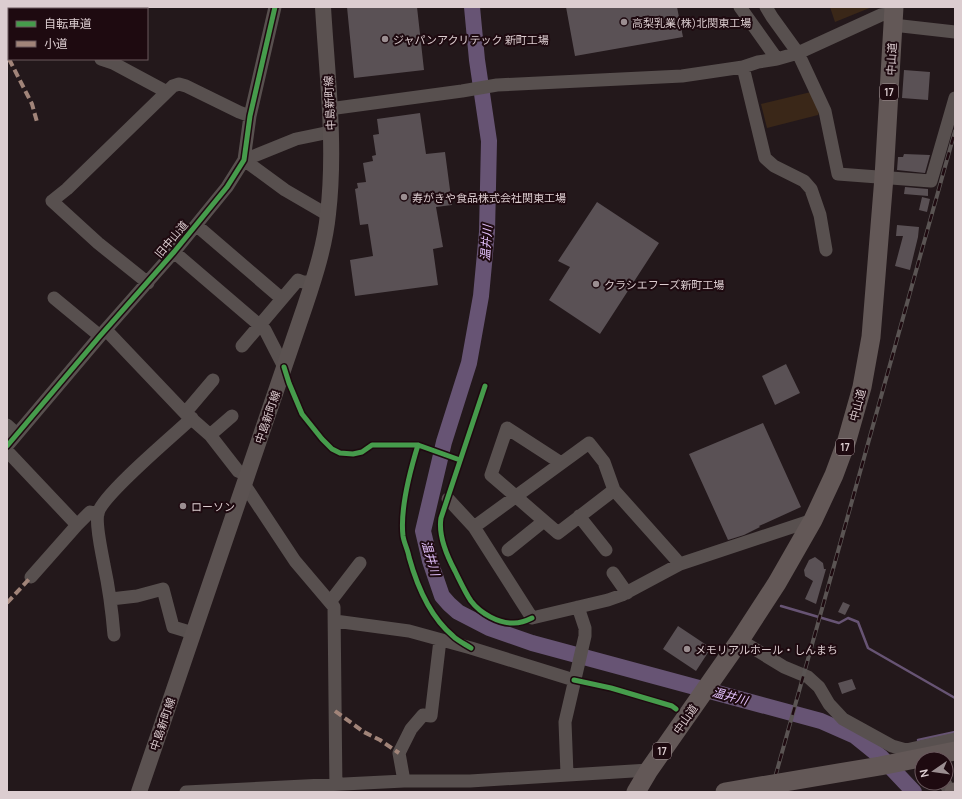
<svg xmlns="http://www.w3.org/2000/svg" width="962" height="799" font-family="Manrope,'Noto Sans JP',sans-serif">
<rect width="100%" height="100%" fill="#23181b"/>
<path fill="#3a2718" d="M830,7h42l-37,15z
M811,92l9,19 -2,4 -51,13 -6,-24z"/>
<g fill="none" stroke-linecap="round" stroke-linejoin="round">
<path stroke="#675474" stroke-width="2.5" d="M781,606l58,17 9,-5 10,4 10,26 87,50
M918,740l37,-8
M871,748l10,-2"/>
<path stroke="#675474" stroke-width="16" d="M472,7l5,53 12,81 -2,91 -6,64 -12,67 -25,79 -21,89 7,30 12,35 7,8 9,8 31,16 43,15 289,78 34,15 26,21 33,35"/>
</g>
<path fill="#5a5155" d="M347,7h70l7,63 -70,8z
M566,7h111l6,30 -108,19z
M904,70l26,2 -2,28 -26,-2z
M420,113l6,41 19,-2 7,53 -16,2 7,40 -10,2 5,36 -83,11 -5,-36 23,-4 -5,-32 -8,1 -5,-36 3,-1 -1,-5 9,-1 -3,-19 10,-2 -1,-5 4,-1 -3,-20 6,-1 -2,-15z
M904,154l26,1 -5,18 -28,-3 1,-13h5z
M905,187l23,2v7l-24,-2z
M922,197l8,2 -3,13 -8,-2z
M597,202l62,41 -59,91 -51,-34 21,-33 -12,-6z
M897,225l22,2 -1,10 -8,33 -15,-4 8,-30h-7z
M786,364l14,29 -25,12 -13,-29z
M763,423l38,84 -42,19 1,1 -16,8 -16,5 -39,-86z
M815,557l8,6 1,6h2l-10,35 -11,-5 8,-18 -8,-5 -1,-6 5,-10z
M843,602l7,3 -5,10 -7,-3z
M678,626l33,22 -15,23 -33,-22z
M852,679l4,10 -14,5 -4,-11z"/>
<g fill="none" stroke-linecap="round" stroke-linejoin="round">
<path stroke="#58504f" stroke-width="13" d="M64,7l6,2
M740,7l37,52
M766,7l6,10 26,36 27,58 13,63 93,7 24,-83
M141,9l1,-2
M893,25l62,7
M7,30h2
M101,59l12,4 54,29
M743,67l22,91 9,8 30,15 7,8 9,26 6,35
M329,109l133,-18 35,-6 185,-9 61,-9 15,-5 19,-3 21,-6 83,-38 13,-2
M328,215l-43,-25 -41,-30 52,-21 34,-7
M196,225l85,73
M174,252l91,78 19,37
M148,283l-50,-40 -46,-42 15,-12 106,-103 6,-2 7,2 53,26 11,4
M54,298l46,38
M106,330l79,83 25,22 28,36 9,4
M242,346l56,-66 5,2h10
M185,413l28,-33
M7,425l10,9
M210,435l22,-19
M7,446l93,-110 74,-84 53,-65 17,-27 6,-44 25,-109
M7,451l70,74
M561,463l-54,-35 -16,47 67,58 56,-43
M244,484l51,77 39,46 2,185
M448,499l26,28 58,91 76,-18 14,-5 58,-31 133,-44
M579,516l27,34
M474,527l115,-84 15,19 10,28 66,74
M508,550l36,-29
M613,573l14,20
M31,577l46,-52 13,-13 8,2
M111,599l26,-3 26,-7 10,38 20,6
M330,602l30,-39
M335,621l74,10 62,17 103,32
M114,635c-2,-24 -5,-47 -10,-70 -2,-12 -9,-41 -6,-52 4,-18 77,-79 94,-95
M740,640l44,27 24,10 11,10 10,17 14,15 49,27 14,4 49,-11
M567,774l-2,-52 20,-86v-8l-7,-21
M404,781l-5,-28 12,-24 12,-14 8,1 9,-76
M945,783l5,9
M186,792l218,-11h66l179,-11"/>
<path stroke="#5b5251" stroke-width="16" d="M139,792l166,-486c10,-30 20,-61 23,-92 8,-68 -1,-139 -5,-207"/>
<path stroke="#635857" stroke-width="19" d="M636,792l13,-22 91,-130 37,-57 36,-63 21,-45 13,-35 15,-53 9,-50 13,-160 10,-170
M954,792h1"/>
<g stroke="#5a5453" stroke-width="4">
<path id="rail" d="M771,792l184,-661"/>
</g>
<use href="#rail" stroke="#1e0a10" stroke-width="2.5" stroke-dasharray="8" stroke-linecap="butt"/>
<path stroke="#635857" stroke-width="19" d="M725,792l155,-26 75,-15"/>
<path stroke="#a18479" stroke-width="4" stroke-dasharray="8 4" stroke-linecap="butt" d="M10,7v2
M9,59l23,45 5,18
M7,603l24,-26
M335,711l29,21 16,8 19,13"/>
<g stroke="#1e0a10" stroke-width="8">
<path id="cycleway" d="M284,367l5,16 13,31 20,25 10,10 8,4 13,1 9,-2 10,-7h46l42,15
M485,386l-44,132c-3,18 6,38 14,53 5,10 10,21 16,30 9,12 28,23 43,22 7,0 12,-2 18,-5
M418,445c-8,26 -18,65 -15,91 1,7 5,14 6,21 8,29 20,59 44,79 5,5 12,8 18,12
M7,446l93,-110 74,-84 53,-65 17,-27 6,-44 25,-109
M574,680l37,8 61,18 4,3"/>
</g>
<use href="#cycleway" stroke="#469c4c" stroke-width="5"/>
</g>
<g fill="#9b8e91" stroke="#1e0a10" stroke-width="1.5">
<circle cx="624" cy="22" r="4"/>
<circle cx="385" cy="39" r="4"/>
<circle cx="404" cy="197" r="4"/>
<circle cx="596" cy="284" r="4"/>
<circle cx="183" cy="506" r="4"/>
<circle cx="687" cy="649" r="4"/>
</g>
<g text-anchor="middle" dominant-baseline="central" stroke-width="4" stroke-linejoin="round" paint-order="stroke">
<g fill="#1e0a10" stroke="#a39296" stroke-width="1">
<rect x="880" y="84" width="18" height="16" rx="3"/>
<rect x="836" y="439" width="18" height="16" rx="3"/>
<rect x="653" y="743" width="18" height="16" rx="3"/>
</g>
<g font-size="10" font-weight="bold" fill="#dccdd0">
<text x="889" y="92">17</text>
<text x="845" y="447">17</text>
<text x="662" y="751">17</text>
</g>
<g font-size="11" fill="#dccdd0" stroke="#1e0a10" text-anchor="start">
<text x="632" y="22">高梨乳業(株)北関東工場</text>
<text x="393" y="39">ジャパンアクリテック 新町工場</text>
<text x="412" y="197">寿がきや食品株式会社関東工場</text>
<text x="604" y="284">クラシエフーズ新町工場</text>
<text x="191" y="506">ローソン</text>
<text x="695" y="649">メモリアルホール・しんまち</text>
</g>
<g font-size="11" fill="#dccdd0" stroke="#1e0a10">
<text transform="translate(891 59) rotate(-87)">中山道</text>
<text transform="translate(329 103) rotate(-93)">中島新町線</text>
<text transform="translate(171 239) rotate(-50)">旧中山道</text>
<text transform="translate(857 405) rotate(-75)">中山道</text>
<text transform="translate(267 417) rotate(-71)">中島新町線</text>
<text transform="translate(685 719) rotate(-55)">中山道</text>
<text transform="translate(162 724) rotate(-71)">中島新町線</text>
</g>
<g font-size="12" font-style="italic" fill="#e3c1fd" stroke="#1e0a10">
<text transform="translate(486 243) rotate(-86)">温井川</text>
<text transform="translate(431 558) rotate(74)">温井川</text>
<text transform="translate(730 696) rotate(15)">温井川</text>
</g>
</g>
<rect width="962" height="799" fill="none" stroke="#dccdd0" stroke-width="16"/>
<rect x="8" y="8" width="140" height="52" fill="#1e0a10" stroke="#6a585d"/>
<rect x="16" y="21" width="20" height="6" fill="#469c4c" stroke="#6a585d"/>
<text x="44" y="28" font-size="12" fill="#dccdd0">自転車道</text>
<rect x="16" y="41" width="20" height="6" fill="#a18479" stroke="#6a585d"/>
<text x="44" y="48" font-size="12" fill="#dccdd0">小道</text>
<g transform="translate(934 771) rotate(257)"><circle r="19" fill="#1e0a10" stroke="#6a585d"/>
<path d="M0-3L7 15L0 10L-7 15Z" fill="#9b8e91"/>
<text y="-6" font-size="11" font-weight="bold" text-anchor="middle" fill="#dccdd0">N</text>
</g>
</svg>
